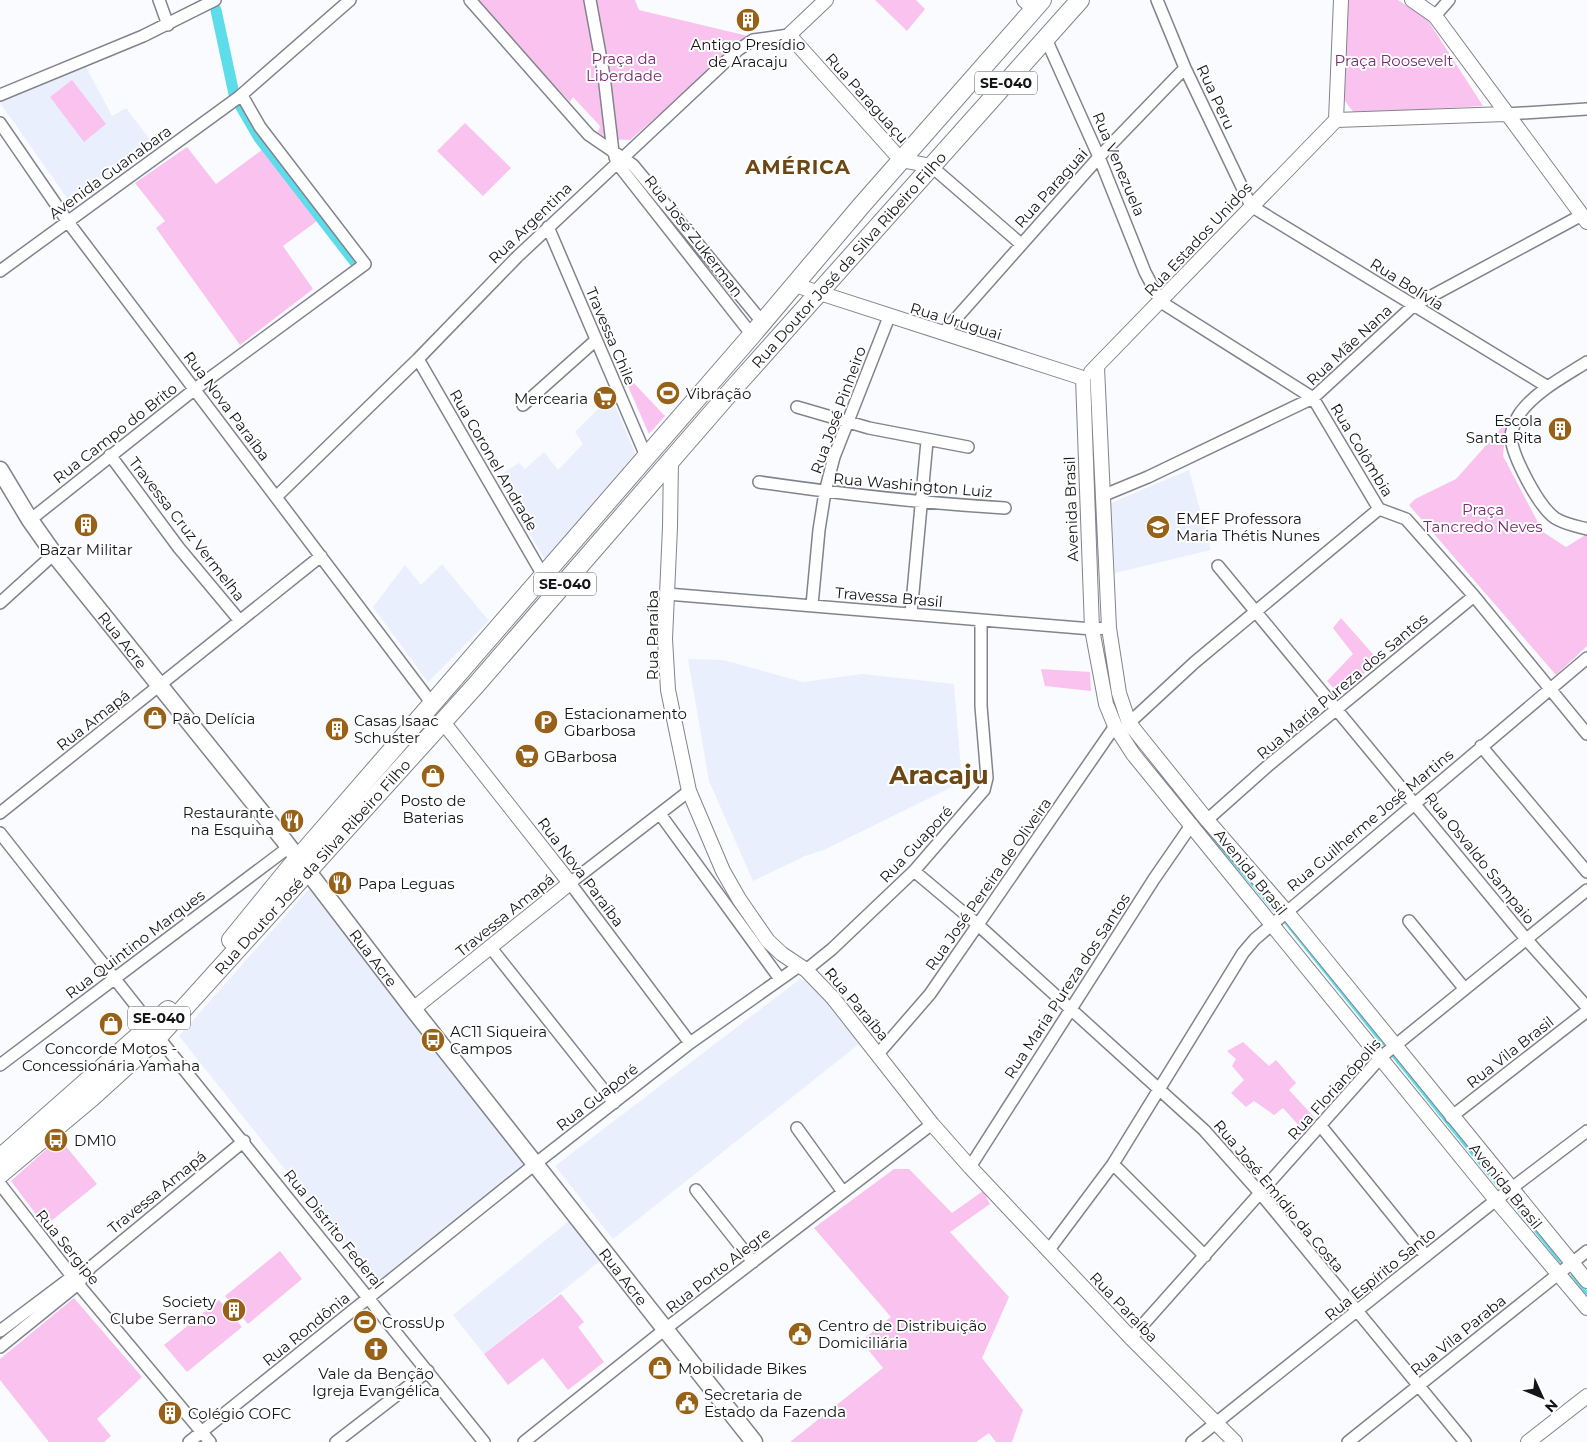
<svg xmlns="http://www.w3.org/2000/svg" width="1587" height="1442" font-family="Montserrat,sans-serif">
<rect width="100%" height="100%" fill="#f9fbfe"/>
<path fill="#e9effc" d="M86,67l26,49 14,-8 25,33 -81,61 -70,-99z
M611,396l25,59 -90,106 -50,-84 23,-14 6,6 19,-17 14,18 25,-26 -8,-12z
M1189,470l22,80 -96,23 -4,-70z
M442,564l47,57 -61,61 -55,-75 32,-42 16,20z
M688,659l35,1 80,22 59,-8 92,10 8,98 -136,67 -21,7 -52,25 -44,-100z
M309,889l216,273 -150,121 -196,-247z
M800,979l14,5 45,60 -246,195 -58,-73z
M569,1221l32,39 -117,94 -31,-39z"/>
<path fill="#f9c2ef" d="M474,0h161l4,10 109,26 -118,104 -22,-1 -10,-7 2,-6 -27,-29 -3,5z
M875,0h41l9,9 -18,22z
M1348,0h50l29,19 56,87 -129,7 -12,-16z
M72,80l34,44 -22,18 -34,-45z
M465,123l46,45 -28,28 -46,-45z
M187,147l29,37 47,-35 54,72 -34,25 30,43 -73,56 -84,-117 9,-7 -30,-38z
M631,380l34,36 -16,18 -22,-50z
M1506,423l-3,33 40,76 23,15 21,-13v112l-31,29 -147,-170 6,-6 41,-20z
M1341,618l38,43 -40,33 -12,-13 26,-27 -20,-26z
M1041,669l49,3 1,19 -46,-5z
M1243,1042l26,24 7,-6 20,23 -7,7 26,28 -12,12 -20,-22 -9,7 -20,-14 -8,6 -15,-14 13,-13 -12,-14 4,-7 -9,-8z
M59,1138l38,46 -52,42 -34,-45z
M894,1169h15l43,44 31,-22 7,13 -40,28 59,65 -27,61 41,52 -11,32h-16l-7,-9 -13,9h-186l93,-74 -22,-27 30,-24 -77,-89z
M280,1251l22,28 -54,45 -23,-28z
M561,1294l23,28 -6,5 26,35 -36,28 -25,-32 -35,27 -24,-31z
M74,1298l68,79 -45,42 14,17 -7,6h-55l-49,-62v-21z
M219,1300l23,27 -55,45 -23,-27z"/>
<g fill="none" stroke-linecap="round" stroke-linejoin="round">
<path stroke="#5cdde9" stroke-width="3" d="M1156,771l118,139
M1286,923l97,121
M1394,1057l105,130
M1511,1201l49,60
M1572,1275l15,18"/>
<path stroke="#5cdde9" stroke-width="11" d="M216,10l18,84
M241,107l18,31 95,123"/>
<g stroke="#81848d" stroke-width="14">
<path id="minor" d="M159,0l9,25
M470,0l119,135 44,30 130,158
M590,0l14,76 9,76
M1157,0l28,68 66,138 297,181
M1435,16l14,-16
M1046,39l53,118 46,115 16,30 152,96 66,111 27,10 68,77 113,138
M0,95l143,-59 72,-36
M1506,114l81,-5
M0,123l68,99 365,483
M615,157l2,6 135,172
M931,166l90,78
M548,227l98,229
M0,271l239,-174 111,-97
M944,332l155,-175 86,-89
M418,359l126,218
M1587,362c-22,14 -51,29 -67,51 -4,6 -9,17 -9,25 2,19 27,68 44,80 9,6 21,8 32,11
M523,405l73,-65
M797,407l72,21 99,19
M110,455l69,93 61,73
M759,482c82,12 164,21 246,26
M1102,496l46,-19 165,-79 100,-92 169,-91
M276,497l142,-138 99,-102 221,-207 15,-10 36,-5
M30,520l165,-131 170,-125 -105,-137 -16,-28
M1218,566l308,373 61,68
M667,594l425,35 17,-1
M0,603l54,-49
M812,605l7,-75 6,-38 9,-35 55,-140
M911,614l16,-173
M1129,723l66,-61 184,-153
M1481,746l106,126
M689,791l-119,92 120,160
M0,813l321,-257
M660,814l120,165
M1207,820l63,-56 204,-168
M0,833l152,193
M914,871l63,53 227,206 57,64 204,248
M1409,921l55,67
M491,948l123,155
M806,970l26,-21 82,-78 70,-81 3,-12 -6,-72v-86
M158,1037l326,405
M878,1054l52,-60 185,-268
M0,1065l289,-218
M1451,1117l136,-106
M1320,1125l106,131
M797,1128l46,64
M1113,1164l92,92
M970,1167l184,-288 38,-55
M0,1184l78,100 132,158
M696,1190l57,72
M1048,1251l65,-87 130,-211 12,-14 332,-281
M0,1331l77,-58
M1131,1338l250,-281 206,-167
M0,1347l78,-63 13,-17 153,-126
M189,1442l346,-278 155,-121 109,-77
M336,1442l92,-71
M524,1442l140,-112 268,-206
M1192,1442l304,-242 91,-69
M1348,1442l239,-191"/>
</g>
<g stroke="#81848d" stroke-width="16">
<path id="tertiary" d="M826,0l-37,35 112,125 30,6
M1024,0l10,9
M1412,0l23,16 152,206
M1336,120l170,-6
M1336,120l5,-120
M795,285l288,93
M1097,367l12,261 10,65 10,30 78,97 79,91 301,370
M1091,372l245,-252
M1083,378l9,251 14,75 9,22 18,28 363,446 91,108
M671,461l-1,66 -5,112 3,51 21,101 34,80 16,28 29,42 14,13 24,16 27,28 99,126 38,43 161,171 104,104
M413,1009l157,-126 -127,-161
M1528,1442l59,-46"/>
</g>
<g stroke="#81848d" stroke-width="19">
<g id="secondary">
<path id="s1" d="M0,470l30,50 24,34 229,285 130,170 341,433"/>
</g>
</g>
<g stroke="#81848d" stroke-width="20">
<g id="primary">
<path d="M231,940l57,-70 464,-535 109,-129 181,-206"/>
<path d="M0,1158l168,-148"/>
<path id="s2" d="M0,1174l92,-77 66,-60 318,-352 256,-295 348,-390"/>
</g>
</g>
<use href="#minor" stroke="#fff" stroke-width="11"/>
<use href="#tertiary" stroke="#fff" stroke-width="14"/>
<use href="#secondary" stroke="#fff" stroke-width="16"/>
<use href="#primary" stroke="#fff" stroke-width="18"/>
</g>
<defs>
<g id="building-disc" transform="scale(1.25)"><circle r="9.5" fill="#976218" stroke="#fff"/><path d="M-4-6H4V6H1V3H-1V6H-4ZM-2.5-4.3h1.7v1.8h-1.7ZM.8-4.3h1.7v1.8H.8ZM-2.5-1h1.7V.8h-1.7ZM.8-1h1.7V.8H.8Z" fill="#fff"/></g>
<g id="stadium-disc" transform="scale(1.25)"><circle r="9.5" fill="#976218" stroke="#fff"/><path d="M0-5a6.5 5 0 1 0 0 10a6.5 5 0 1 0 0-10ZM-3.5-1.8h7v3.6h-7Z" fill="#fff"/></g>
<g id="supermarket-disc" transform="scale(1.25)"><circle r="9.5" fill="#976218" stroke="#fff"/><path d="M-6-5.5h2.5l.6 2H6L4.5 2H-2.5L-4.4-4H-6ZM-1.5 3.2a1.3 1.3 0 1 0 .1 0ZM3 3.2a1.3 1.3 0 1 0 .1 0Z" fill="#fff"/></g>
<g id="school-disc" transform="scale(1.25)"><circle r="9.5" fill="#976218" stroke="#fff"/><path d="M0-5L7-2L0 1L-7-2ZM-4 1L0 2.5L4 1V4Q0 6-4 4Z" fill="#fff"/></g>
<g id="shop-disc" transform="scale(1.25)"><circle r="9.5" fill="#976218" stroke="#fff"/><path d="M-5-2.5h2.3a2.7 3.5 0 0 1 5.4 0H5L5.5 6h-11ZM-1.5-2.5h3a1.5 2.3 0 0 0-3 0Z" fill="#fff"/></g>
<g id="parking-disc" transform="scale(1.25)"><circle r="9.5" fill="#976218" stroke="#fff"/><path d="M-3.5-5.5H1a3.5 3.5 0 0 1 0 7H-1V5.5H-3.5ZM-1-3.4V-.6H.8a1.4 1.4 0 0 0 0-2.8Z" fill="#fff"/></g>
<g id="restaurant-disc" transform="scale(1.25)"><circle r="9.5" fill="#976218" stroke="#fff"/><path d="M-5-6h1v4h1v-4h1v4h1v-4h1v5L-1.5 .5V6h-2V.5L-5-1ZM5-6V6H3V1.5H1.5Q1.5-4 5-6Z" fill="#fff"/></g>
<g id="bus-disc" transform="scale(1.25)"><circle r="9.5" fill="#976218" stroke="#fff"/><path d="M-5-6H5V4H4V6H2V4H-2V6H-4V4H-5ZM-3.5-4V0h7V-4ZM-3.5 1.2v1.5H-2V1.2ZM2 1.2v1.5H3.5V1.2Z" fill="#fff"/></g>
<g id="civic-disc" transform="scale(1.25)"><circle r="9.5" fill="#976218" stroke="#fff"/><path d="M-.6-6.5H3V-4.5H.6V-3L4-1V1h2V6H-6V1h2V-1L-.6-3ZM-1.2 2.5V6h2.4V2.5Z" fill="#fff"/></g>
<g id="church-disc" transform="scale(1.25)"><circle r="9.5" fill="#976218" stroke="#fff"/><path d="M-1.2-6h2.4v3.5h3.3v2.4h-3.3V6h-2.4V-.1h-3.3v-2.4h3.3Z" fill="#fff"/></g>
</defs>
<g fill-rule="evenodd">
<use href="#building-disc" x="748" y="20"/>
<use href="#stadium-disc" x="668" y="393"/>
<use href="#supermarket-disc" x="605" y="398"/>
<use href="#building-disc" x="1560" y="429"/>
<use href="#building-disc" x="86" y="525"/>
<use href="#school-disc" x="1158" y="527"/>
<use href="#shop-disc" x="155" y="718"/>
<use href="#parking-disc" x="546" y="722"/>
<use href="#building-disc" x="337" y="729"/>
<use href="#supermarket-disc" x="527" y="756"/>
<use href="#shop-disc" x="433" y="776"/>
<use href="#restaurant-disc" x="292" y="821"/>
<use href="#restaurant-disc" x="340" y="883"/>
<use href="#shop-disc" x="111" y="1024"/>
<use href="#bus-disc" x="433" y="1040"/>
<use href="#bus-disc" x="56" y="1140"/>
<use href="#building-disc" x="234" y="1310"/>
<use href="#stadium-disc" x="365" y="1322"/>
<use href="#civic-disc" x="800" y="1334"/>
<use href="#church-disc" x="376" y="1349"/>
<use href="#shop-disc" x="660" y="1368"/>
<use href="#civic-disc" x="687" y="1403"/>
<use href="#building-disc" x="170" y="1413"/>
</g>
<g text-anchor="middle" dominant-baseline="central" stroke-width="4" stroke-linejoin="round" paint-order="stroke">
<g fill="#fff" stroke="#5a5b5e" stroke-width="1">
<rect x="975" y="71.5" width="62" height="23" rx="4"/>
<rect x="534" y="572.5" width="62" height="23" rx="4"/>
<rect x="128" y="1006.5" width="62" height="23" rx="4"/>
</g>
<g font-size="14" font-weight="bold" fill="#141519">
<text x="1006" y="83">SE-040</text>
<text x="565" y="584">SE-040</text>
<text x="159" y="1018">SE-040</text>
</g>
<g font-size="15" fill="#141519" stroke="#fff" text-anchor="start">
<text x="748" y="44" text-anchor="middle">Antigo Presídio<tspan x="748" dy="17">de Aracaju</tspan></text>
<text x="686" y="393">Vibração</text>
<text x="588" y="398" text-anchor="end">Mercearia</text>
<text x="1542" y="420" text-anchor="end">Escola<tspan x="1542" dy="17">Santa Rita</tspan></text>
<text x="1176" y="518">EMEF Professora<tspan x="1176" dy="17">Maria Thétis Nunes</tspan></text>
<text x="86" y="549" text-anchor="middle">Bazar Militar</text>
<text x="564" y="713">Estacionamento<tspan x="564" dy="17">Gbarbosa</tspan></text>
<text x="172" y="718">Pão Delícia</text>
<text x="354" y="720">Casas Isaac<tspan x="354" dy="17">Schuster</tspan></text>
<text x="544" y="756">GBarbosa</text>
<text x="433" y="800" text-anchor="middle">Posto de<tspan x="433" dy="17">Baterias</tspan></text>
<text x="274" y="812" text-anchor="end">Restaurante<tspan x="274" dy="17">na Esquina</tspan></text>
<text x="358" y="883">Papa Leguas</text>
<text x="450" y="1031">AC11 Siqueira<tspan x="450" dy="17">Campos</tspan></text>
<text x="111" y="1048" text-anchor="middle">Concorde Motos -<tspan x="111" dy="17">Concessionária Yamaha</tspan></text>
<text x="74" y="1140">DM10</text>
<text x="216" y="1301" text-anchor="end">Society<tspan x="216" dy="17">Clube Serrano</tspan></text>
<text x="382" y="1322">CrossUp</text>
<text x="818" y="1325">Centro de Distribuição<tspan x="818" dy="17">Domiciliária</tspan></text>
<text x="678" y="1368">Mobilidade Bikes</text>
<text x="376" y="1373" text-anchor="middle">Vale da Benção<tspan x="376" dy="17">Igreja Evangélica</tspan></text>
<text x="704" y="1394">Secretaria de<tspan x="704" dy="17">Estado da Fazenda</tspan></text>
<text x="188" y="1413">Colégio COFC</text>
</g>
<g font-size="15" fill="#7b2971" stroke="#fff">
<text x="624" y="58">Praça da<tspan x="624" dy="17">Liberdade</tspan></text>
<text x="1394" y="60">Praça Roosevelt</text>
<text x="1483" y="509">Praça<tspan x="1483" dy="17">Tancredo Neves</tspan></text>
</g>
<g font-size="15" fill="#141519" stroke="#fff">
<text transform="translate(1216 97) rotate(65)">Rua Peru</text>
<text transform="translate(867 98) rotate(48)">Rua Paraguaçu</text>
<text transform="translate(1119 164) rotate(67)">Rua Venezuela</text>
<text transform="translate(110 172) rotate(-36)">Avenida Guanabara</text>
<text transform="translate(1051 188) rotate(-48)">Rua Paraguai</text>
<text transform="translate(530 223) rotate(-44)">Rua Argentina</text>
<text transform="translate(694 236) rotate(52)">Rua José Zukerman</text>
<text transform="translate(1198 239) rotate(-47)">Rua Estados Unidos</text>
<text stroke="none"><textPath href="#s2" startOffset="1249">Rua Doutor José da Silva Ribeiro Filho</textPath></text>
<text transform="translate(1407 284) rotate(32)">Rua Bolívia</text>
<text transform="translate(956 321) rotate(17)">Rua Uruguai</text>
<text transform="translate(611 336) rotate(67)">Travessa Chile</text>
<text transform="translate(1349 345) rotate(-43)">Rua Mãe Nana</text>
<text transform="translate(227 406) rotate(53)">Rua Nova Paraíba</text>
<text transform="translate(838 410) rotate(-70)">Rua José Pinheiro</text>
<text transform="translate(115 433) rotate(-38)">Rua Campo do Brito</text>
<text transform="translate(1362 450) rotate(59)">Rua Colômbia</text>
<text transform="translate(494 460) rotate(60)">Rua Coronel Andrade</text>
<text transform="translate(913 485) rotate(5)">Rua Washington Luiz</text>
<text transform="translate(1071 509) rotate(-92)">Avenida Brasil</text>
<text transform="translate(187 529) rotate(52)">Travessa Cruz Vermelha</text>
<text transform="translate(889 597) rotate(5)">Travessa Brasil</text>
<text transform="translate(652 635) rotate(-90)">Rua Paraíba</text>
<text stroke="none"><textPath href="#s1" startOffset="210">Rua Acre</textPath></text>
<text transform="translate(1342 686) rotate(-40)">Rua Maria Pureza dos Santos</text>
<text transform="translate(93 720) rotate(-38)">Rua Amapá</text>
<text transform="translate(1370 820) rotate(-40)">Rua Guilherme José Martins</text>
<text transform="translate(916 844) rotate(-47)">Rua Guaporé</text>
<text transform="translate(1480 858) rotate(51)">Rua Osvaldo Sampaio</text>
<text stroke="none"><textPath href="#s2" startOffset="439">Rua Doutor José da Silva Ribeiro Filho</textPath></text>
<text transform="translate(581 872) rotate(53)">Rua Nova Paraíba</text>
<text transform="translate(1251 872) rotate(51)">Avenida Brasil</text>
<text transform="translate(988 884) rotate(-55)">Rua José Pereira de Oliveira</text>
<text transform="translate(505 915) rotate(-39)">Travessa Amapá</text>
<text transform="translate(135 944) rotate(-37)">Rua Quintino Marques</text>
<text stroke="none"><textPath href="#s1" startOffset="615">Rua Acre</textPath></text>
<text transform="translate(1067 986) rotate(-57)">Rua Maria Pureza dos Santos</text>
<text transform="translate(857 1004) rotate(50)">Rua Paraíba</text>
<text transform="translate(1510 1052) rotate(-38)">Rua Vila Brasil</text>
<text transform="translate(1334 1089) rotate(-48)">Rua Florianópolis</text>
<text transform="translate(597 1097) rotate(-38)">Rua Guaporé</text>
<text transform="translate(1506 1186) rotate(51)">Avenida Brasil</text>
<text transform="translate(157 1192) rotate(-39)">Travessa Amapá</text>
<text transform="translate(1279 1196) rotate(50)">Rua José Emídio da Costa</text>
<text transform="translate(334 1229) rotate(51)">Rua Distrito Federal</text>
<text transform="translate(68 1247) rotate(51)">Rua Sergipe</text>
<text transform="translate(718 1270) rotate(-38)">Rua Porto Alegre</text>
<text transform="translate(1380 1274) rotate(-39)">Rua Espírito Santo</text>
<text stroke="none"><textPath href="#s1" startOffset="1020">Rua Acre</textPath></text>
<text transform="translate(1124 1307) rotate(46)">Rua Paraíba</text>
<text transform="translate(306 1329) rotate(-39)">Rua Rondônia</text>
<text transform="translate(1458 1335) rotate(-39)">Rua Vila Paraba</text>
</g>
<g font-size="20" font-weight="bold" letter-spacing="1" fill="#6c4716" stroke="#fff">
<text x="798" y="167">AMÉRICA</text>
</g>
<g font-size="25" font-weight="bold" fill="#6c4716" stroke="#fff">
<text x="939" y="775">Aracaju</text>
</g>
</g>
<g transform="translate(1542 1397) rotate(134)" stroke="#ffffff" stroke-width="4" paint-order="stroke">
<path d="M0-4L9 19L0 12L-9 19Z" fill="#141519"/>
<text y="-8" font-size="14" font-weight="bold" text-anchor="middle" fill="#141519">N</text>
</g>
</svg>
